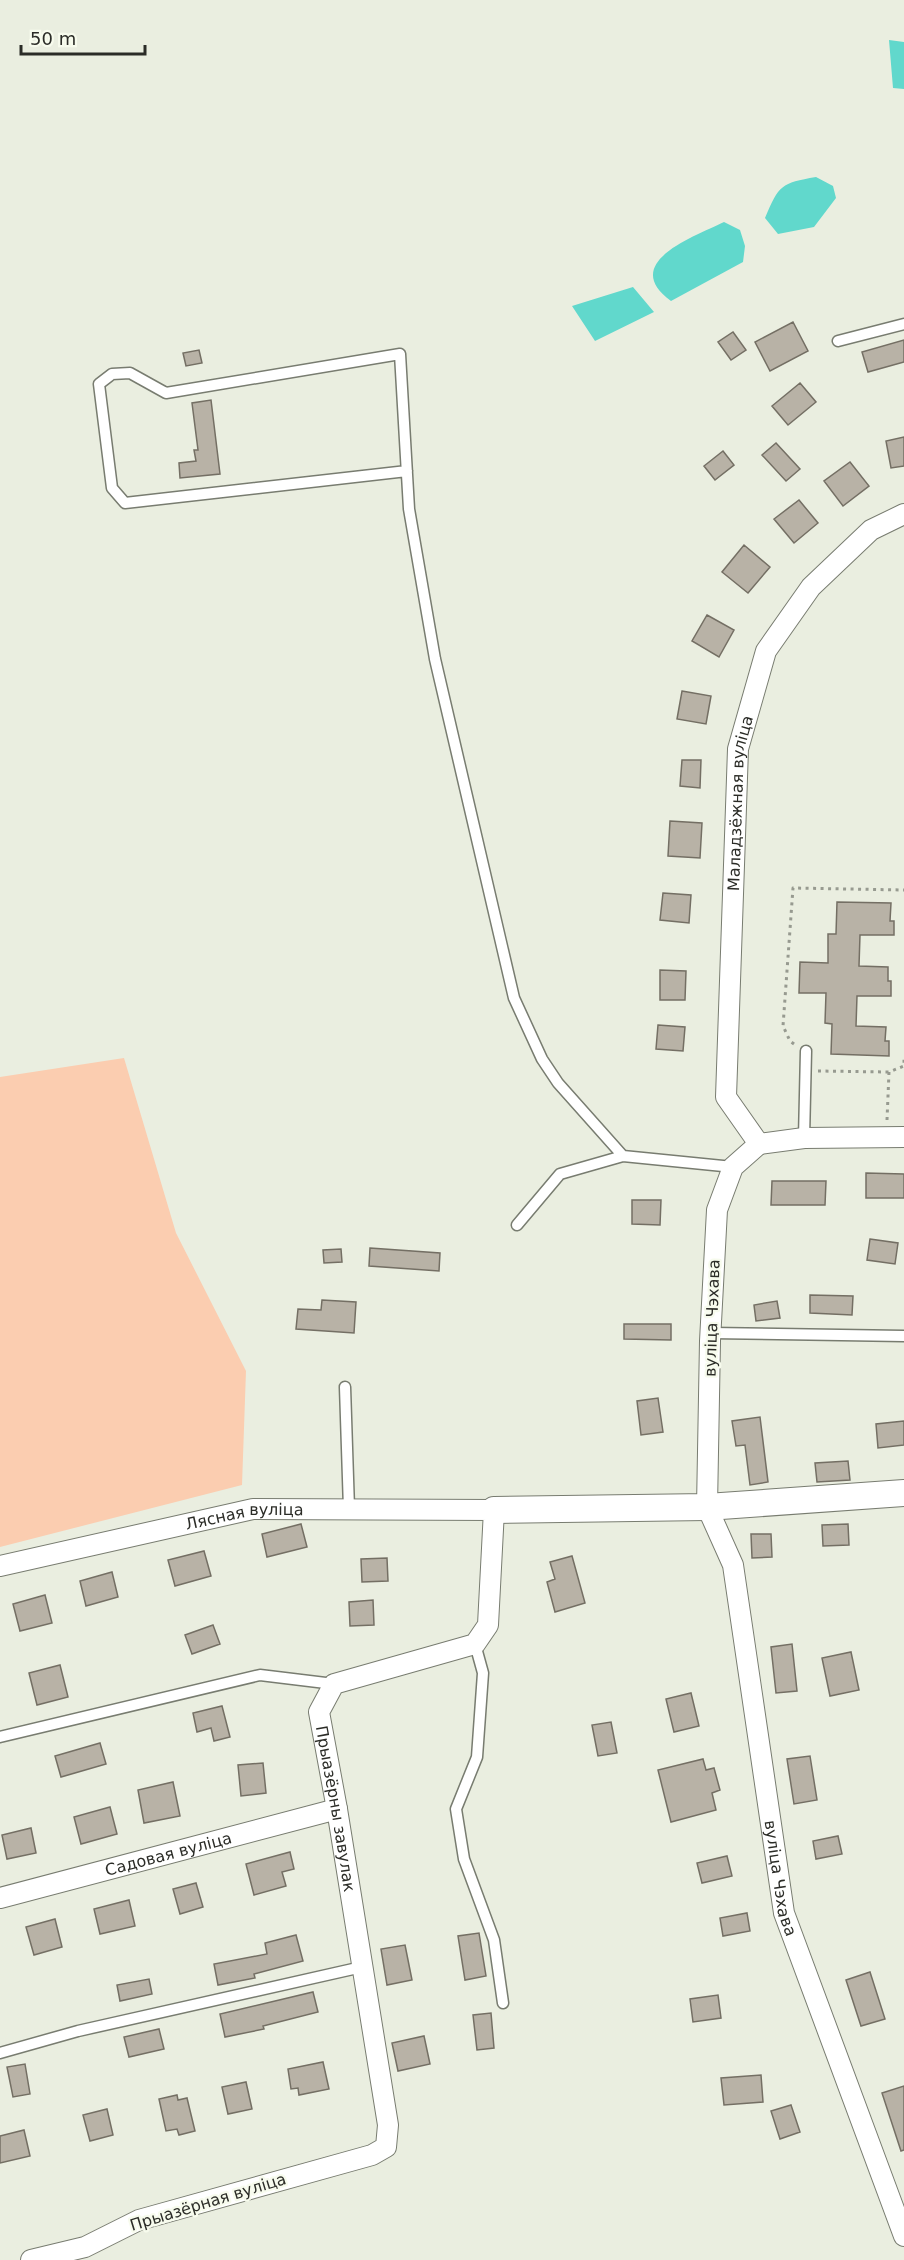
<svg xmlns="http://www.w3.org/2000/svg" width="904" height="2260" font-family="'DejaVu Sans',sans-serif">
<rect width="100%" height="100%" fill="#eaeee0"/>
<path fill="#fbcdb0" d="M124,1058l52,175 70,138 -4,114 -242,62v-470z"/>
<path fill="#61d8cc" d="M889,40l15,2v47l-11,-1z
M816,177l17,9 3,12 -22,29 -36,7 -13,-16c14,-33 16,-35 51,-41z
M724,222l16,8 5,16 -2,16 -72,39c-52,-38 22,-64 53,-79z
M633,287l21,25 -59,29 -23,-35z"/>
<path fill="#b8b2a6" stroke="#746f64" stroke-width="1.5" d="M793,322l15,29 -38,20 -15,-29z
M733,332l13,18 -15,10 -13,-18z
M904,340v22l-36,10 -6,-20z
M199,350l3,13 -16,3 -3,-13z
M800,383l16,19 -28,23 -16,-19z
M211,400l9,74 -40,4 -1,-15 17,-2 -2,-11h4l-6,-47z
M904,437v29l-13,2 -5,-27z
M776,443l24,26 -14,12 -24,-26z
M723,451l11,14 -19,15 -11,-14z
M850,462l19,24 -26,20 -19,-25z
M799,500l19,23 -24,20 -20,-24z
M744,545l26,22 -22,26 -26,-21z
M707,615l27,15 -15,27 -27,-16z
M682,691l29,5 -5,28 -29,-5z
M682,760h19l-1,28 -20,-2z
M670,821l32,2 -2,35 -32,-2z
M663,893l28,2 -2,28 -29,-3z
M837,902l54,1 -1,18h4v14h-34l-1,31 29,1v14h3v15h-34l-1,30 30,1 -1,14h4v15l-58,-2 1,-30 -7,-1 1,-30h-27l1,-31 28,1v-29h8z
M660,970l26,1 -1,29h-25z
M658,1025l27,2 -2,24 -27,-2z
M866,1173l38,1v24h-38z
M772,1181h54l-1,24h-54z
M632,1200h29l-1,25 -28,-1z
M870,1239l28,4 -3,21 -28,-4z
M370,1248l70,5 -1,18 -70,-5z
M341,1249l1,13 -18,1 -1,-13z
M810,1295l43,1 -1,19 -42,-2z
M322,1300l34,2 -2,31 -58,-4 2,-20 23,1z
M777,1301l3,17 -24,3 -2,-16z
M624,1324h47v16l-47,-1z
M658,1398l5,34 -22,3 -4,-34z
M760,1417l8,65 -18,3 -5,-40 -9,1 -4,-25z
M904,1421v24l-26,3 -2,-24z
M848,1461l2,19 -33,2 -2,-19z
M301,1524l6,23 -40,10 -5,-23z
M848,1524l1,21 -26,1 -1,-21z
M751,1534h20l1,23 -20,1z
M204,1551l7,25 -36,10 -7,-26z
M572,1556l13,47 -30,9 -8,-30 8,-3 -5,-17z
M387,1558l1,23 -26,1 -1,-23z
M112,1572l6,25 -32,9 -6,-25z
M45,1595l7,28 -32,8 -7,-27z
M373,1600l1,25 -24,1 -1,-24z
M213,1625l7,19 -28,10 -7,-19z
M792,1644l5,47 -21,2 -5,-46z
M851,1652l8,38 -29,6 -8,-38z
M60,1665l8,32 -31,8 -8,-32z
M691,1693l8,33 -25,6 -8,-33z
M222,1706l8,31 -16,4 -3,-13 -14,4 -4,-19z
M611,1722l6,31 -19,3 -6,-31z
M100,1743l6,21 -45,13 -6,-21z
M810,1756l7,44 -23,4 -7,-45z
M703,1759l3,11 8,-2 6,22 -8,3 4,17 -45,12 -13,-52z
M263,1763l3,30 -25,3 -3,-31z
M173,1782l7,34 -36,7 -6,-33z
M110,1807l7,27 -36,10 -7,-27z
M31,1828l5,25 -29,6 -5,-24z
M838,1836l4,18 -26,5 -3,-18z
M290,1852l4,17 -12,3 4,14 -32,9 -8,-31z
M727,1856l5,20 -30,7 -5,-20z
M196,1883l7,24 -23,7 -7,-25z
M129,1900l6,26 -35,8 -6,-25z
M747,1913l3,18 -27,5 -3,-18z
M55,1919l7,28 -28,8 -8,-28z
M479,1933l7,43 -21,4 -7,-44z
M296,1935l7,26 -49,13 1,4 -37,7 -4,-21 53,-10 -2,-11z
M405,1945l7,35 -25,5 -6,-36z
M870,1972l15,47 -24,7 -15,-46z
M149,1979l3,15 -32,7 -3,-16z
M313,1992l5,20 -55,14 1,3 -39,8 -5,-23z
M718,1995l3,23 -28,4 -3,-23z
M491,2013l3,35 -17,2 -4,-35z
M159,2029l5,20 -35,8 -5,-20z
M424,2036l6,28 -32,7 -6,-28z
M323,2062l6,27 -30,6 -1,-7 -7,1 -3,-20z
M25,2064l5,30 -17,3 -6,-30z
M761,2075l2,27 -39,3 -3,-27z
M246,2082l6,27 -24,5 -6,-27z
M904,2086v64l-3,1 -19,-58z
M177,2095l1,5 9,-2 8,33 -16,4 -2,-6 -11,2 -7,-32z
M791,2105l9,27 -20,7 -9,-28z
M107,2109l6,26 -23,6 -7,-26z
M24,2130l6,26 -30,7v-27z"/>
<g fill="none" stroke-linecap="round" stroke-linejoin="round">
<g stroke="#787c70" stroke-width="13">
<path id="service" d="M838,341l66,-17
M407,471l-282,32 -13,-15 -13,-104 13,-10 18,-1 36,20 234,-39 9,155 26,150 79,339 28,61 16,24 65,73
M804,1138l2,-87
M517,1225l43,-51 63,-18 110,11
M711,1333l193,3
M345,1387l4,122
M475,1644l8,29 -6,84 -21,52 8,50 30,81 9,63
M0,1737l260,-62 74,9
M0,2053l78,-22 284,-64"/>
</g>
<g stroke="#787c70" stroke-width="22">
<g id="minor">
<path id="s1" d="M759,1144l-26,23 -16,43 -7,131 -3,166 26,58 51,348 120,323"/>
<path id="s2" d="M759,1144l-33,-47 12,-348 28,-98 45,-64 60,-57 33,-16"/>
<path d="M759,1144l45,-6 100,-1"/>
<path id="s3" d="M0,1566l253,-57 241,1 -6,115 -13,19 -141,40 -15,28 18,97 51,316 -2,22 -14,8 -233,65 -54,27 -54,13"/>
<path id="s4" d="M0,1898l337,-89"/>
</g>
</g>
<g stroke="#787c70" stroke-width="28">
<path id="tertiary" d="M494,1510l213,-3 197,-14"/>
</g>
<path stroke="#979a90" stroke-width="3" stroke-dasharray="3 4.5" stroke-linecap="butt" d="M794,1044l-4,-3 -7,-15 10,-138 111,2
M818,1071l71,1
M887,1120l2,-48 15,-6v-8"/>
<use href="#service" stroke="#fff" stroke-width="10"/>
<use href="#minor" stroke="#fff" stroke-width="20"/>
<use href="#tertiary" stroke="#fff" stroke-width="26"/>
</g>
<g text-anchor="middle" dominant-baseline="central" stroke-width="4.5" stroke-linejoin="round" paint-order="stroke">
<g font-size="16" fill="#2b2c27" stroke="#f7fbed">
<text stroke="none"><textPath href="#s2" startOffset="352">Маладзёжная вуліца</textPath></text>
<text transform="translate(712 1318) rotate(-88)">вуліца Чэхава</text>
<text stroke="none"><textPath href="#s3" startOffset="250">Лясная вуліца</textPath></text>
<text stroke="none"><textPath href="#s3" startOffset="915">Прыазёрны завулак</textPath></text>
<text stroke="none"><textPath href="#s4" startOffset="174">Садовая вуліца</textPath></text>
<text stroke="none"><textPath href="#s1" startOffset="758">вуліца Чэхава</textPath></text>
<text transform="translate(208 2202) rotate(-17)">Прыазёрная вуліца</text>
</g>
</g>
<path d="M21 45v9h124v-9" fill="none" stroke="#2b2c27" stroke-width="3"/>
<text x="30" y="45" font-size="18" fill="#2b2c27" stroke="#f7fbed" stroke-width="4.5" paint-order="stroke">50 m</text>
</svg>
